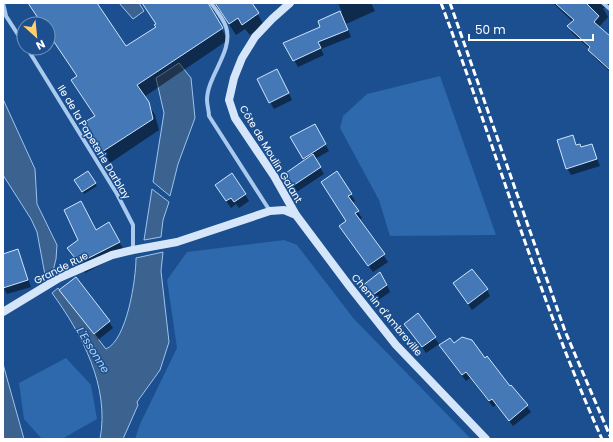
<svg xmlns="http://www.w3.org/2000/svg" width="613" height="442" font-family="Poppins,sans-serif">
<rect width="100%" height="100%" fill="#1b4f8f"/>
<path fill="#2e69ad" d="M440,76l56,159 -106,1 -11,-36 -39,-72 3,-12 24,-22z
M284,240l13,5 57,74 117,120h-336l5,-15 37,-76 -10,-68 20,-28z
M66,358l25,27 6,34 -35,20h-20l-18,-20 -5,-36z"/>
<path fill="#3c6290" stroke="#9cc4f0" d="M119,3h20l5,8 -11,8z
M179,63l12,15 4,40 -17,46 -8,32 -17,-14 11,-69 -8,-35z
M3,99l32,70 2,35 20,41 -1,14 -3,12 -8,4 -8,-43 -6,-13 -28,-44z
M152,189l17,13 -6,18 -2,17 -17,3z
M163,252l-2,19 8,71 -9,28 -23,32 1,3 -15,34h-23c10,-52 -18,-105 -48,-146l6,-5 48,61c21,-9 30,-70 30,-91z
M3,364l21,75h-21z"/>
<path fill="#0007" d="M28,3h68l30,45 31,-20 32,-25h62l13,22 -14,10 -5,-6 -9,6 -15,-23 -6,-1 -1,5 14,24 -84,57 11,18 4,15 -49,33 -19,-28 4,-19 -23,-35 6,-4 -30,-44v-9h-6z
M338,3h33l4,8 -29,13 5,13 -30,12 3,6 -26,12 -13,-23 36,-16 -2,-6 23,-10z
M553,3h57v4l-7,1 5,9 -9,10 11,10v35l-17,-16 -3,-7 -18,-16 -3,-6 4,-5z
M281,77l11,23 -18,9 -4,-7z
M314,125l15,26 -14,8 9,15 -29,19 -7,-11 17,-21 -13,-23z
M572,136l5,10 4,2 11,-3 8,21 -29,9 -4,-7z
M337,173l18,28 -3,2 10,15 -3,2 29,42 -15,10 -29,-40 3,-11z
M75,180l20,3 2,3 -13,8z
M220,192l25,2 4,7 -10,7 -3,-4 -5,4z
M109,224l16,28 -40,21 -17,-25z
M17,250l14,37 -24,7 -4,-7v-32z
M384,279l6,13 -16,11 -7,-11z
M454,284l33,6 3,6 -18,14z
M65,297l44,25 4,6 -15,12z
M417,315l22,29 -13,9 -21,-29z
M454,345l31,15 25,27 1,-1 20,26 -18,14 -17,-21 -3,2 -23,-29 -4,3 -22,-29z"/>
<path fill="#4478b7" stroke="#cfe3fa" d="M28,3h69l29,43 30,-19 -2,-2 2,-1 -14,-21h66l15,25 -86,57 12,17 4,17 -51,33 -19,-29 12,-7 -24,-36 6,-4 -29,-43v-9h-6z
M215,3h37l7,10 -17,12 -4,-7 -9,6z
M555,3h31l13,13 -5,6 16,14v34l-22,-20 2,-3 -23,-21 7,-6z
M340,11l8,19 -30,12 3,6 -28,13 -10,-18 37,-16 -2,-6z
M277,69l12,24 -20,10 -12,-24z
M315,124l11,20 -23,15 -13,-22z
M573,135l3,10 4,-1 1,3 11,-3 5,15 -31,10 -9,-29z
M313,154l8,13 -30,20 -8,-12z
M88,171l8,12 -14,9 -8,-12z
M337,171l15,23 -4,2 11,15 -4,2 30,41 -17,12 -29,-40 7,-5 -25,-39z
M232,173l14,21 -12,8 -3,-4 -5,3 -11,-16z
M81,201l15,29 13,-8 11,20 -41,21 -12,-15 11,-8 -14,-30z
M18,249l10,31 -25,8v-34z
M472,269l16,20 -20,15 -15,-21z
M380,272l7,13 -17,12 -8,-11z
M76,277l34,44 -16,13 -35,-44z
M418,313l18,24 -14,10 -18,-23z
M462,337l10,3 13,18 2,-2 23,30 1,-1 17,20 -19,16 -17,-22 -3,2 -23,-29 -4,3 -23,-30 11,-7 4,5z"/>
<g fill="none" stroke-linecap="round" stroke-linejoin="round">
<path stroke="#a9c9ee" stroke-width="4" d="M3,3l3,13 18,28
M211,3c5,7 12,15 15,24 8,24 -19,49 -19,73 0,5 2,11 2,16l61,95
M603,3l7,6
M27,48l90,146 16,31v25"/>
<path stroke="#d6e6fa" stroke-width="8" d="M290,3l-18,16 -17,18 -13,21 -8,20 -5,22 6,18 39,58 22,39 54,72 46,58 90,94
M3,312l56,-34 53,-23 21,-5 44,-8 93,-31 14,-1 12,5"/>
<path stroke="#fff" stroke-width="3" stroke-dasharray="7 3" stroke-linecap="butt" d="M441,3c55,145 97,294 161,436
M450,3l115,328 45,105"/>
</g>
<g text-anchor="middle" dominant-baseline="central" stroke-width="3" stroke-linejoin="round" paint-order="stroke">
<g font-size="10" fill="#fff" stroke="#1b4f8f">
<text transform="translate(94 142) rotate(59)">Ile de la Papeterie Darblay</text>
<text transform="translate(271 154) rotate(59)">Côte de Moulin Galant</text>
<text transform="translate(61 268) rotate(-27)">Grande Rue</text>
<text transform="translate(387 315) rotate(50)">Chemin d'Ambreville</text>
</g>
<g font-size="11" font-style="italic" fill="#b5d3f5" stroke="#1b4f8f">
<text transform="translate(93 350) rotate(58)">L'Essonne</text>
</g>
</g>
<rect width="613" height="442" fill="none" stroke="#ffffff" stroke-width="8"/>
<g transform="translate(36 36) rotate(153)"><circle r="19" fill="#1b4f8f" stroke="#7695bc"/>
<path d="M0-3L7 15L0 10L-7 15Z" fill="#ffd166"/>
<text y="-6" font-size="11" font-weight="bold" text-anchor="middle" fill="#ffffff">N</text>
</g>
<path d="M469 34v6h124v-6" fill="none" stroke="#ffffff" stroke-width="2"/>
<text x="475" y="34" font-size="12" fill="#ffffff" stroke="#1b4f8f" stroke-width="3" paint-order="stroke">50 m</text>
</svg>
